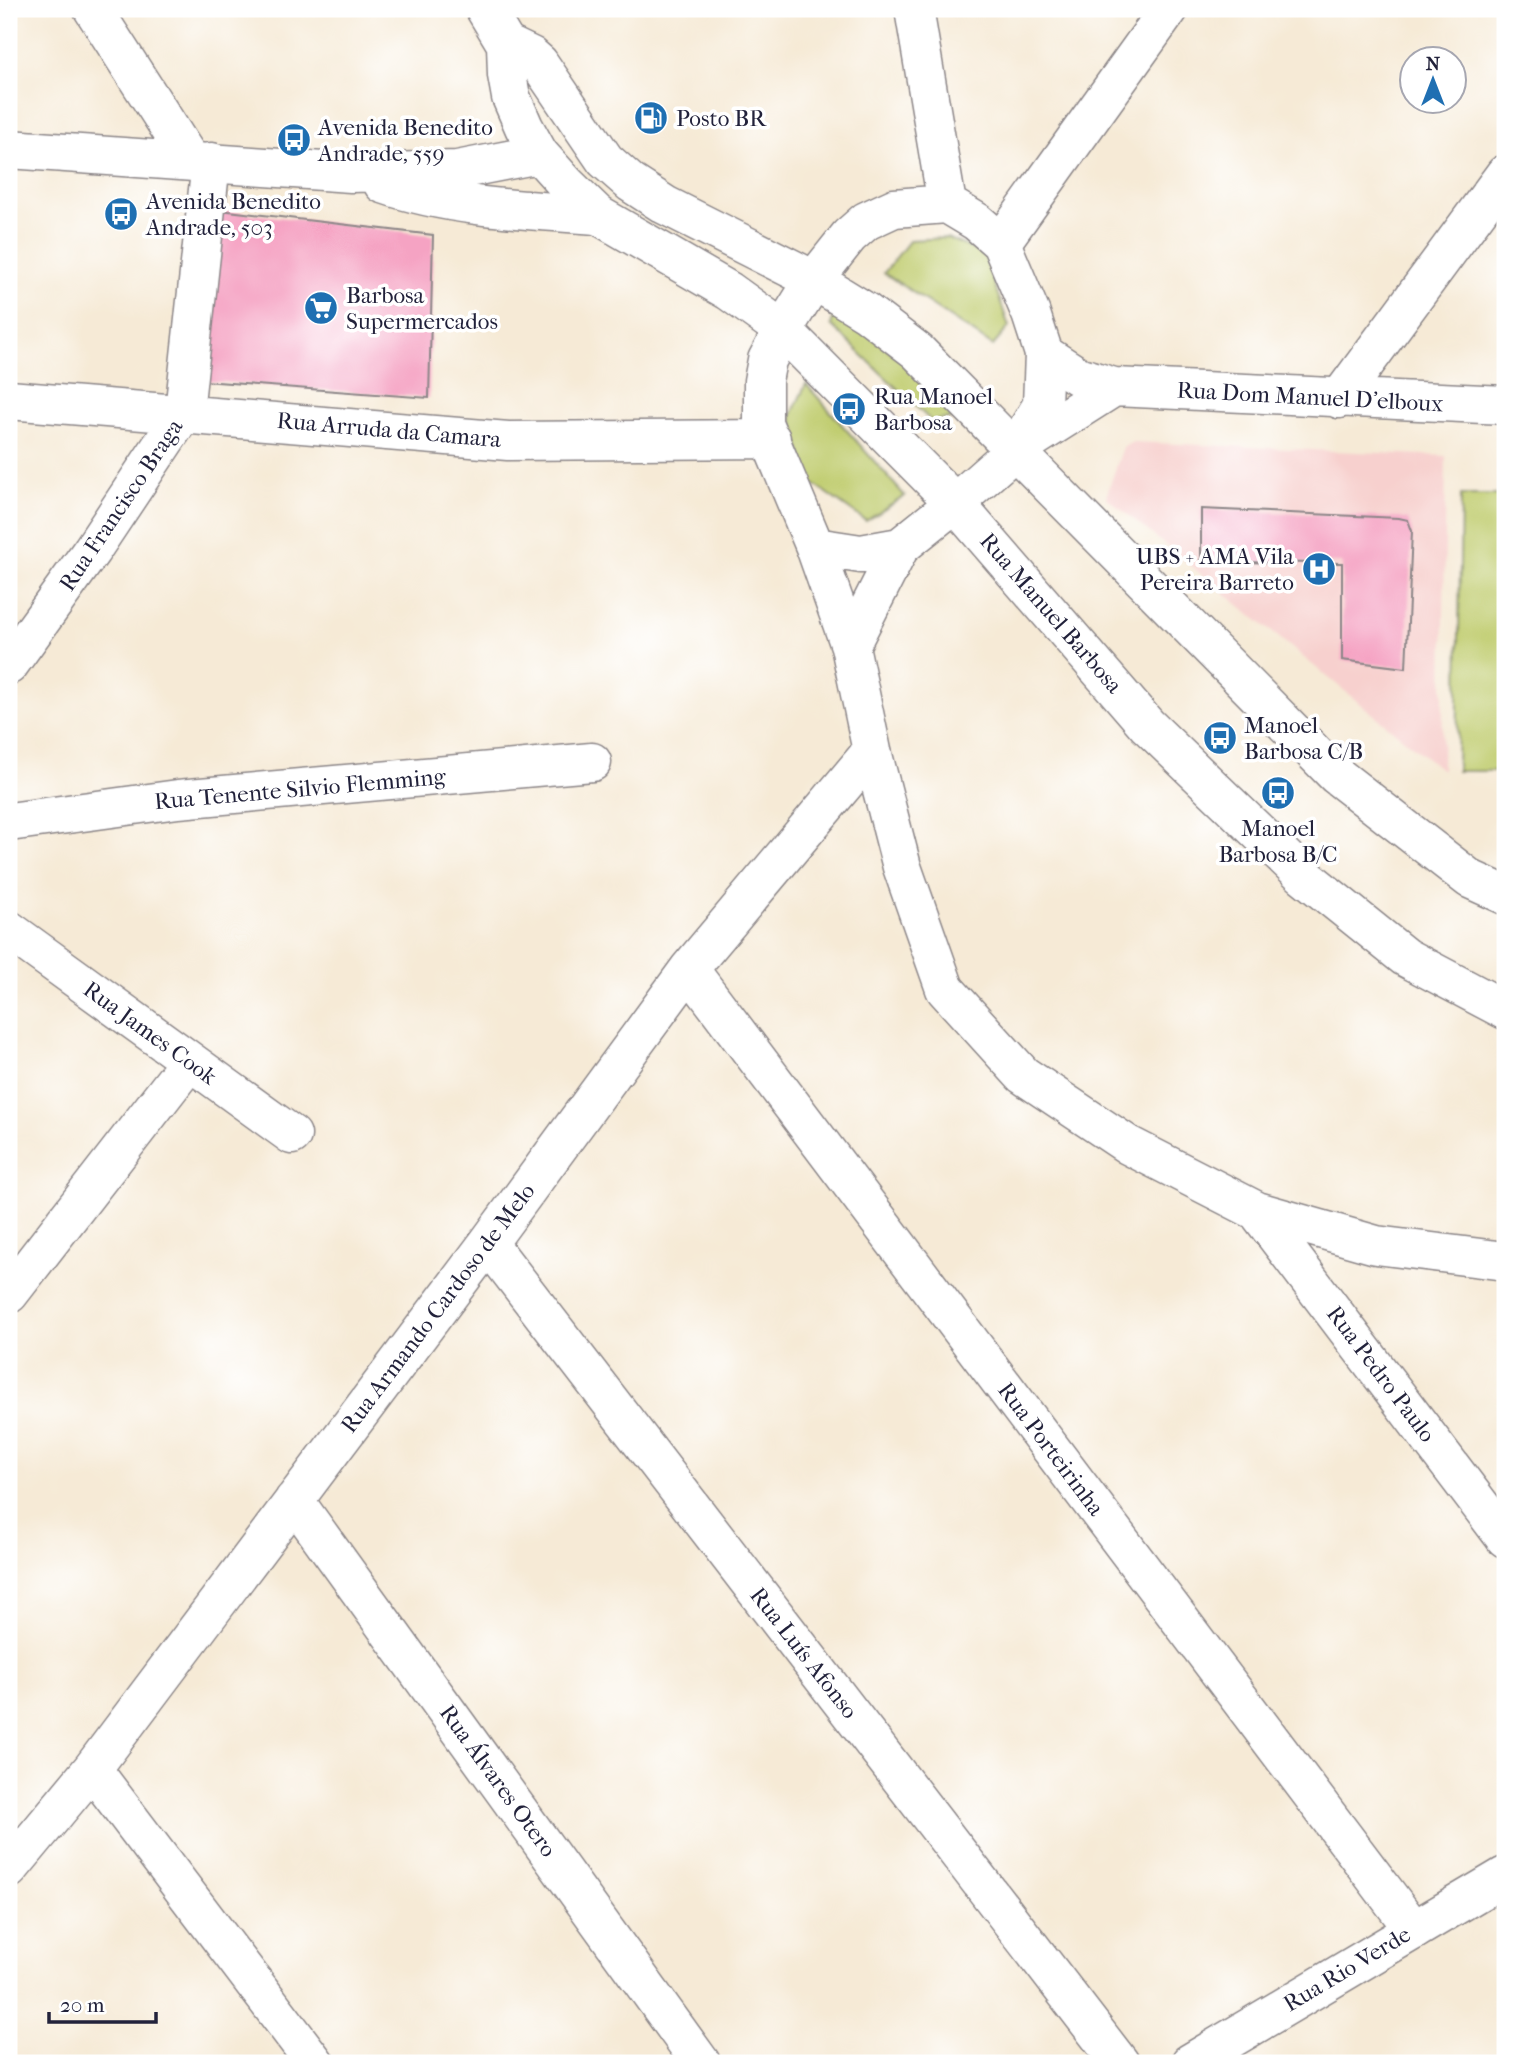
<svg xmlns="http://www.w3.org/2000/svg" width="1514" height="2072" font-family="'IM FELL French Canon',serif">
<rect width="100%" height="100%" fill="#fff"/>
<filter id="ink" filterUnits="userSpaceOnUse"><feTurbulence type="fractalNoise" baseFrequency=".0143" numOctaves="2"/><feDisplacementMap in="SourceGraphic" scale="14" xChannelSelector="R" yChannelSelector="G"/><feConvolveMatrix kernelMatrix="1 2 1 2 8 2 1 2 1" color-interpolation-filters="sRGB"/></filter>
<filter id="wash" filterUnits="userSpaceOnUse"><feTurbulence type="fractalNoise" baseFrequency=".00686" numOctaves="4" result="noise"/><feDisplacementMap in="SourceGraphic" scale="28" xChannelSelector="R" yChannelSelector="G"/><feGaussianBlur stdDeviation="1.57" result="paint"/><feColorMatrix in="noise" values="0 0 0 0 0 0 0 0 0 0 0 0 0 0 0 0 0 1.4 0 .05"/><feComposite in="paint" operator="in"/></filter>
<g filter="url(#wash)">
<rect width="100%" height="100%" fill="#f6ead6"/>
<path fill="#f7d0ce" d="M1133,442l313,14 -4,314 -336,-273 17,-50z"/>
<path fill="#c0cc6e" stroke="#717754" stroke-width="2" d="M947,238l37,16 25,73 -16,19 -109,-73 26,-33z
M836,309l125,97 -6,12 -24,3 -100,-96z
M806,384l99,112 -39,25 -57,-40 -18,-65z
M1461,495h44v276h-48z"/>
<g id="blocks">
<path fill="#f5a3c3" d="M220,210l213,25 -4,163 -225,-17z
M1201,509l198,9 9,2 4,11 -6,137 -64,-8v-97l-141,-1z"/>
</g>
</g>
<g filter="url(#ink)">
<use href="#blocks" fill-opacity="0" stroke="#8c8688" stroke-width="2"/>
<g fill="none" stroke-linecap="round" stroke-linejoin="round">
<g stroke="#8c8688" stroke-width="41">
<path id="street" d="M93,9l97,151
M1001,243l168,-234
M783,330l-16,30 -4,21v42l52,124 35,99 22,105 30,116 43,122 78,86 105,70 129,66 119,34 129,16
M1044,354l34,22 36,11 391,18
M1339,399l166,-225
M9,400l499,41 263,-2
M1015,450l99,-63
M815,547l46,7 39,-7 55,-44
M850,646l50,-99
M9,665l83,-115 92,-138 27,-250
M9,822l169,-23 414,-37
M9,930l283,205
M689,969l725,961
M1257,1211l248,327
M488,1243l632,820
M9,1294l180,-232
M294,1500l407,563
M92,1769l223,294
M9,1869l83,-100 396,-526 201,-274 183,-218"/>
</g>
<g stroke="#8c8688" stroke-width="41">
<path id="secondary" d="M914,9l33,195
M9,149l342,24 106,-3 82,-16
M383,184c69,24 143,26 215,31
M783,330l31,-50 35,-44 17,-15 28,-13 53,-4 30,18 24,21 30,71 13,40 -2,51 -27,45 -60,53
M1190,2063l315,-187"/>
</g>
<g stroke="#8c8688" stroke-width="41">
<path id="primary" d="M485,9l21,35 1,31 4,22 13,30 15,27 28,31 31,30 131,76 54,39 172,173 192,222 156,150 102,82 100,53
M506,44l25,12 8,7 66,97 26,23 34,22 149,75 52,32 51,39 419,424 134,104 35,16"/>
</g>
<use href="#street" stroke="#fff" stroke-width="38"/>
<use href="#secondary" stroke="#fff" stroke-width="38"/>
<use href="#primary" stroke="#fff" stroke-width="38"/>
</g>
</g>
<defs>
<g id="fuel-disc" transform="scale(1.75)"><circle r="9.5" fill="#1f6fb2" stroke="#fff"/><path d="M-5.5-6h7V0h2V4h1.3V-2.5L3-4.5l.8-.8L6-3V5H2.5V1h-1V6h-7ZM-4.2-4.7v3.2H.2V-4.7Z" fill="#fff"/></g>
<g id="bus-disc" transform="scale(1.75)"><circle r="9.5" fill="#1f6fb2" stroke="#fff"/><path d="M-5-6H5V4H4V6H2V4H-2V6H-4V4H-5ZM-3.5-4V0h7V-4ZM-3.5 1.2v1.5H-2V1.2ZM2 1.2v1.5H3.5V1.2Z" fill="#fff"/></g>
<g id="supermarket-disc" transform="scale(1.75)"><circle r="9.5" fill="#1f6fb2" stroke="#fff"/><path d="M-6-5.5h2.5l.6 2H6L4.5 2H-2.5L-4.4-4H-6ZM-1.5 3.2a1.3 1.3 0 1 0 .1 0ZM3 3.2a1.3 1.3 0 1 0 .1 0Z" fill="#fff"/></g>
<g id="hospital-disc" transform="scale(1.75)"><circle r="9.5" fill="#1f6fb2" stroke="#fff"/><path d="M-5-5h3v3.5h4V-5h3V5h-3V1.5h-4V5h-3Z" fill="#fff"/></g>
</defs>
<g fill-rule="evenodd">
<use href="#fuel-disc" x="651" y="118"/>
<use href="#bus-disc" x="294" y="140"/>
<use href="#bus-disc" x="121" y="214"/>
<use href="#supermarket-disc" x="321" y="308"/>
<use href="#bus-disc" x="849" y="409"/>
<use href="#hospital-disc" x="1319" y="569"/>
<use href="#bus-disc" x="1220" y="738"/>
<use href="#bus-disc" x="1278" y="793"/>
</g>
<g text-anchor="middle" dominant-baseline="central" stroke-width="7" stroke-linejoin="round" paint-order="stroke">
<g font-size="23" fill="#22223b" stroke="#fff" text-anchor="start">
<text x="676" y="118">Posto BR</text>
<text x="318" y="127">Avenida Benedito<tspan x="318" dy="26">Andrade, 559</tspan></text>
<text x="146" y="201">Avenida Benedito<tspan x="146" dy="26">Andrade, 503</tspan></text>
<text x="346" y="295">Barbosa<tspan x="346" dy="26">Supermercados</tspan></text>
<text x="874" y="396">Rua Manoel<tspan x="874" dy="26">Barbosa</tspan></text>
<text x="1294" y="556" text-anchor="end">UBS + AMA Vila<tspan x="1294" dy="26">Pereira Barreto</tspan></text>
<text x="1244" y="725">Manoel<tspan x="1244" dy="26">Barbosa C/B</tspan></text>
<text x="1278" y="828" text-anchor="middle">Manoel<tspan x="1278" dy="26">Barbosa B/C</tspan></text>
</g>
<g font-size="23" fill="#22223b" stroke="#fff">
<text transform="translate(1310 397) rotate(3)">Rua Dom Manuel D'elboux</text>
<text transform="translate(389 430) rotate(5)">Rua Arruda da Camara</text>
<text transform="translate(121 505) rotate(-56)">Rua Francisco Braga</text>
<text transform="translate(1051 613) rotate(49)">Rua Manuel Barbosa</text>
<text transform="translate(300 789) rotate(-5)">Rua Tenente Silvio Flemming</text>
<text transform="translate(150 1033) rotate(36)">Rua James Cook</text>
<text transform="translate(438 1308) rotate(-53)">Rua Armando Cardoso de Melo</text>
<text transform="translate(1381 1374) rotate(53)">Rua Pedro Paulo</text>
<text transform="translate(1051 1449) rotate(53)">Rua Porteirinha</text>
<text transform="translate(804 1653) rotate(52)">Rua Luís Afonso</text>
<text transform="translate(498 1781) rotate(54)">Rua Álvares Otero</text>
<text transform="translate(1347 1969) rotate(-31)">Rua Rio Verde</text>
</g>
</g>
<rect width="1514" height="2072" fill="none" stroke="#fff" stroke-width="35"/>
<g transform="translate(1433 80)"><circle r="33" fill="#ffffff" stroke="#a7a7b1" stroke-width="2"/>
<path d="M0-5L12 26L0 18L-12 26Z" fill="#1f6fb2"/>
<text y="-10" font-size="19" font-weight="bold" text-anchor="middle" fill="#22223b">N</text>
</g>
<path d="M49 2012v10h107v-10" fill="none" stroke="#22223b" stroke-width="3.5"/>
<text x="60" y="2012" font-size="21" fill="#22223b" stroke="#ffffff" stroke-width="5" paint-order="stroke">20 m</text>
</svg>
